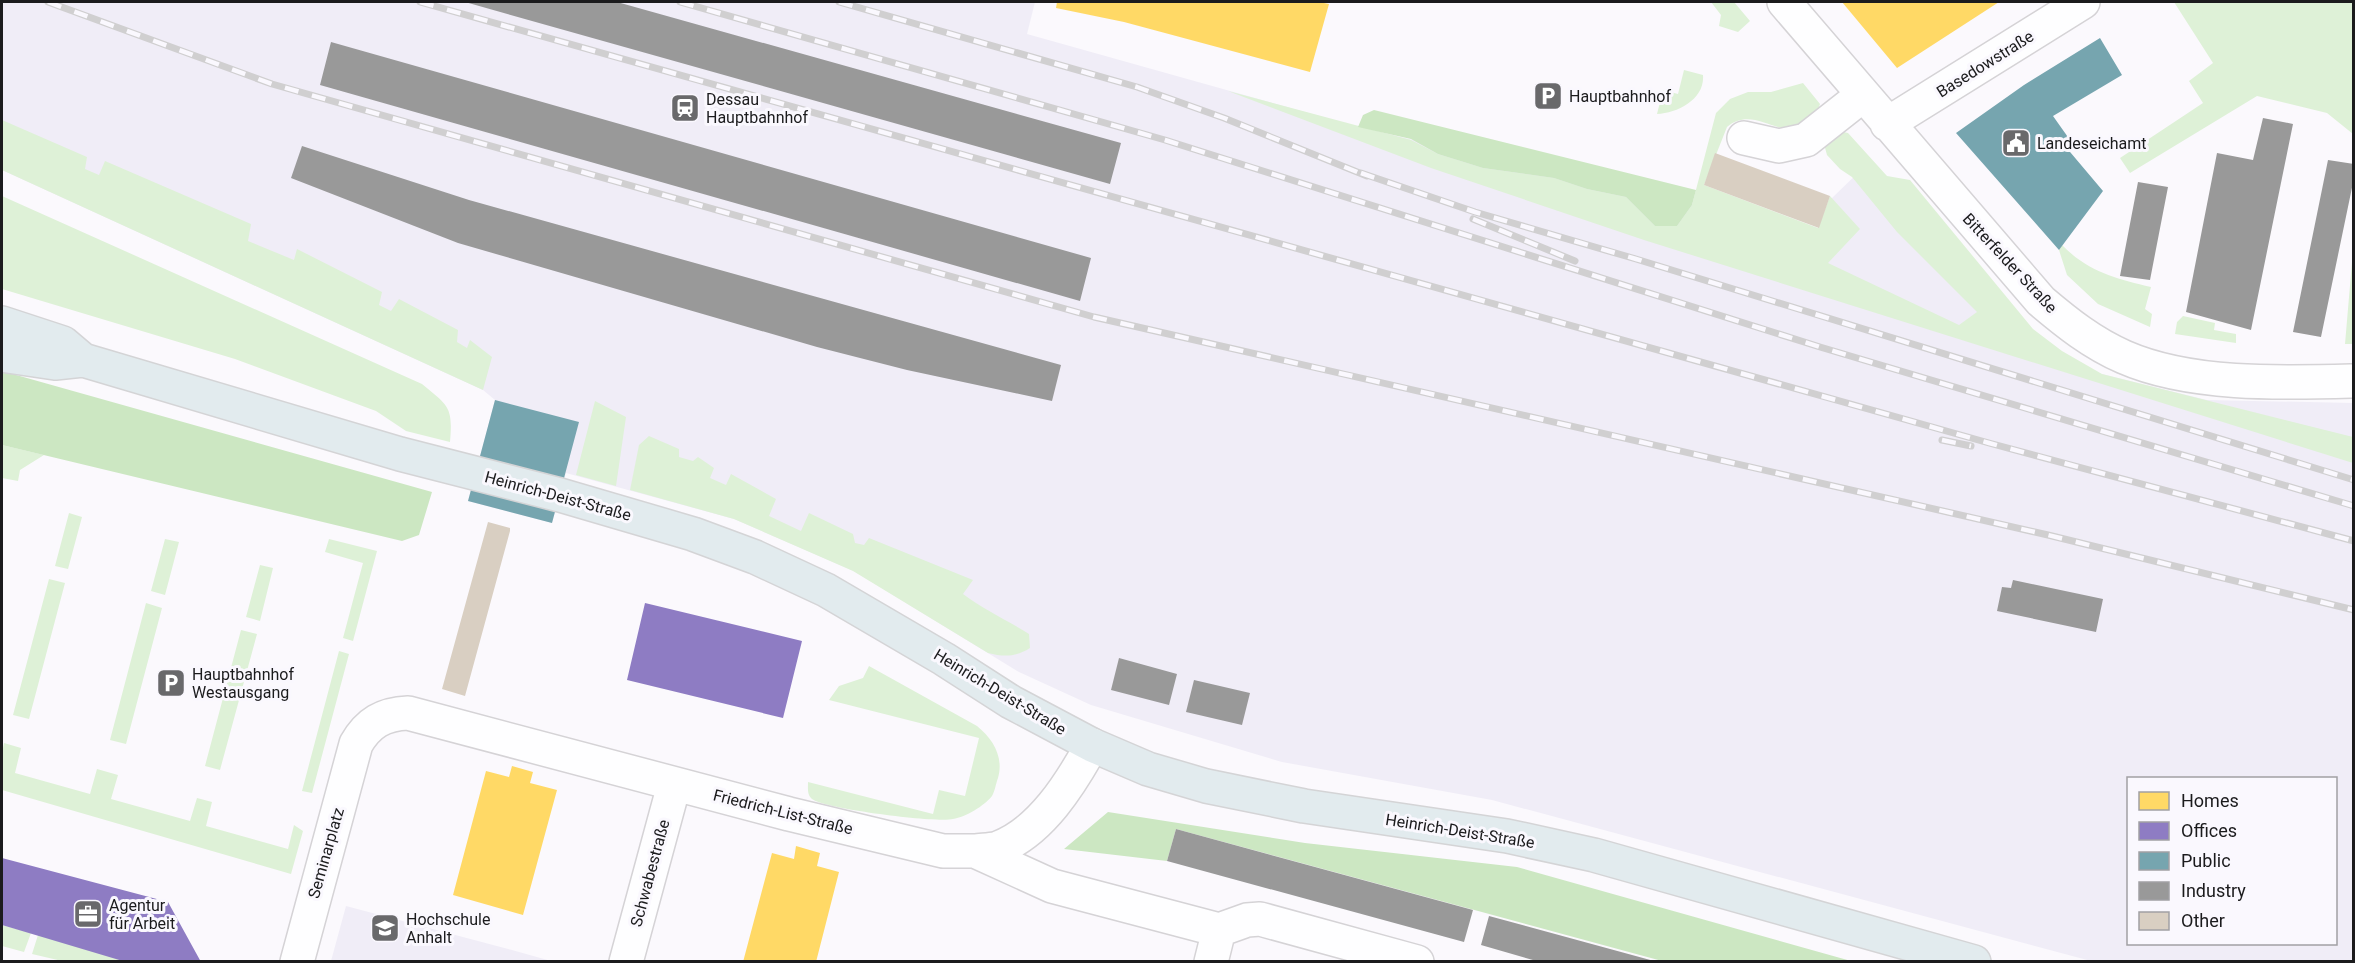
<svg xmlns="http://www.w3.org/2000/svg" width="2355" height="963" font-family="Roboto,sans-serif">
<rect width="100%" height="100%" fill="#fbf9fd"/>
<path fill="#f0edf7" fill-rule="evenodd" d="M2,2h1033l-8,32 331,93 334,78 127,25 12,-31 34,-33 164,183 73,25 105,26 146,3v558h-262l-599,-161 -210,-38 -191,-57 -72,-33 -165,-101 -120,-52 -168,-46 -14,50 -84,-22 27,-101 -12,-10 -481,-220zM2128,778h208v166h-208z
M346,906l166,44 39,11h-220z"/>
<path fill="#def1d7" d="M1711,2h23l16,19 -12,11 -19,-6 2,-11z
M2174,2h179v132l-26,-21 -70,-17 -127,77 -10,-15 83,-55 -14,-22 24,-18z
M1684,70l19,5c2,24 -25,38 -46,39l6,-24 15,4z
M1803,83l17,21 -7,20c-8,2 -20,6 -28,5 -21,-5 -39,-18 -58,-2l-23,58 114,43 12,-32 30,33 -32,34 131,62 18,-13 -80,-80 -45,-55 -12,-8 -13,-14 -3,-11 15,-13 9,2 39,43 23,4 123,149 29,22 40,23 251,63v26l-709,-223 -213,-72 -203,-77 183,49 27,14 45,14 71,10 33,11 39,8 29,29h22l15,-21 24,-92 14,-14 18,-7h23z
M2,120l85,37 -2,12 14,6 6,-14 146,63 -3,17 46,19 3,-11 85,43 -3,13 12,6 8,-12 59,31 -1,12 10,6 3,-8 22,17 -9,33 -481,-220z
M2,196l420,188c27,22 31,23 28,58l-44,-11 -30,-20 -141,-52 -233,-70z
M2062,245c25,26 54,34 89,42l-6,22 7,5 -2,13 -52,-23 -31,-29 -8,-25z
M2353,258v86h-8l7,-82z
M2183,316l32,7 -1,7 22,4v9l-61,-9 2,-12z
M595,401l31,16 -10,69 -40,-11z
M649,436l30,13v8l14,4 5,-4 16,11 -4,10 16,7 5,-11 45,25 -7,17 32,15 8,-18 44,21 2,9 9,2 5,-7 104,42 -10,14c21,16 44,26 66,40l1,14c-14,9 -26,9 -42,5l-135,-82 -119,-52 -104,-29 9,-45z
M2,445l42,10 -24,15 -2,11 -16,-3z
M69,513l13,4 -14,52 -13,-3z
M165,539l14,3 -14,53 -14,-4z
M329,539l48,12 -24,90 -10,-3 20,-75 -38,-11z
M260,565l13,3 -13,53 -14,-4z
M49,579l16,4 -36,136 -16,-4z
M146,603l16,5 -36,136 -16,-4z
M241,630l16,4 -37,136 -15,-4z
M339,651l10,3 -37,139 -10,-2z
M869,666l108,60c16,13 27,31 21,52 -2,5 -3,13 -6,18 -8,10 -26,21 -39,23 -17,4 -128,-10 -141,-20 -5,-4 -4,-11 -4,-17l125,32 6,-24 26,6 14,-58 -150,-38 10,-14 24,-8z
M4,743l17,5 -6,25 75,21 7,-25 21,6 -7,24 79,22 7,-23 15,4 -6,24 82,23 6,-24 9,6 -12,43 -289,-84v-37z
M2,925l29,8 -7,19 -22,-6z
M38,935l88,26h-64l-30,-7z"/>
<path fill="#cce7c2" d="M1374,110l322,80 -4,15 -15,21h-22l-29,-29 -39,-8 -33,-11 -71,-10 -45,-14 -27,-15 -53,-12 5,-12z
M2,371l430,121 -13,43 -17,6 -400,-96z
M1108,812l197,31 212,24 334,94h-189l-486,-132 -9,32 -103,-12z"/>
<path fill="#ffd966" d="M1057,2h262l10,2 -19,68 -186,-50 -68,-14z
M1842,2h157l-102,66z
M512,766l21,6 -3,11 27,7 -34,125 -70,-20 33,-124 23,6z
M796,846l24,7 -3,13 22,6 -23,90h-73l29,-109 22,6z"/>
<path fill="#8e7cc3" d="M645,603l157,38 -19,77 -156,-38z
M2,858l166,44 33,60h-75l-124,-37z"/>
<path fill="#76a5af" d="M2100,38l22,37 -69,41 17,24 -5,6 38,45 -44,59 -103,-117 68,-48z
M495,400l84,22 -27,101 -84,-22z"/>
<path fill="#999" d="M465,2h152l504,141 -11,41z
M331,42l760,216 -11,43 -760,-216z
M2263,118l30,6 -42,206 -65,-18 31,-159 36,7z
M302,146l167,54 592,165 -9,36 -145,-31 -90,-23 -359,-104 -167,-65z
M2328,160l26,4v14l-33,159 -28,-5z
M2138,182l30,5 -18,93 -30,-4z
M2013,580l90,19 -7,33 -99,-21 5,-24 9,1z
M1119,658l58,16 -8,31 -58,-15z
M1194,680l56,13 -8,32 -56,-13z
M1176,829l297,81 -9,32 -297,-81z
M1489,916l165,45v1h-114l-59,-17z"/>
<path fill="#d9cfc2" d="M1715,153l115,43 -11,32 -115,-43z
M488,522l22,6v3l-45,165 -23,-7z"/>
<g fill="none" stroke-linecap="round" stroke-linejoin="round">
<g stroke="#d5d3d6" stroke-width="36">
<path id="minor" d="M1784,2l257,299c26,22 51,42 83,56 66,29 158,26 230,24
M1887,124l196,-122
M1744,138l35,8 27,-6 57,-45
M975,851c7,-1 16,-1 23,-3 43,-16 73,-65 94,-103
M1219,930l28,-10 13,-1 157,43
M297,962l59,-218c12,-21 27,-30 52,-31l381,101 154,37h32l77,35 167,44
M626,962l48,-177
M1211,962l8,-32"/>
</g>
<g stroke="#d4d4d6" stroke-width="36">
<path id="major" d="M2,323l61,20 20,17
M2,355l53,8 28,-3 317,94 160,41 133,39 62,23 71,33 118,69 67,43 81,43 56,24 58,17 98,20 203,30 87,19 380,107"/>
</g>
<use href="#minor" stroke="#fefeff" stroke-width="33"/>
<use href="#major" stroke="#e2ebee" stroke-width="33"/>
<g stroke="#d0cfd0" stroke-width="7">
<path id="rail" d="M48,2l224,82 822,233 954,218 306,75
M420,2l1569,441 365,98
M680,2l485,138 655,207 534,159
M839,2l298,85 87,31 143,58
M1361,173l114,39 161,47 718,221
M1473,219l102,42
M1942,440l29,6"/>
</g>
<use href="#rail" stroke="#faf8fe" stroke-width="4.5" stroke-dasharray="14" stroke-linecap="butt"/>
</g>
<defs>
<g id="parking-square" transform="scale(1.5)"><rect x="-9" y="-9" width="18" height="18" rx="4" fill="#69696b" stroke="#faf8fe"/><path d="M-3.5-5.5H1a3.5 3.5 0 0 1 0 7H-1V5.5H-3.5ZM-1-3.4V-.6H.8a1.4 1.4 0 0 0 0-2.8Z" fill="#fff"/></g>
<g id="station-square" transform="scale(1.5)"><rect x="-9" y="-9" width="18" height="18" rx="4" fill="#69696b" stroke="#faf8fe"/><path d="M-3-6H3Q5-6 5-4V2Q5 4 3 4L4.5 6H3L1.5 4h-3L-3 6H-4.5L-3 4Q-5 4-5 2V-4Q-5-6-3-6ZM-3.5-4v3h7v-3ZM-3.5 1v1.5H-2V1ZM2 1v1.5H3.5V1Z" fill="#fff"/></g>
<g id="civic-square" transform="scale(1.5)"><rect x="-9" y="-9" width="18" height="18" rx="4" fill="#69696b" stroke="#faf8fe"/><path d="M-.6-6.5H3V-4.5H.6V-3L4-1V1h2V6H-6V1h2V-1L-.6-3ZM-1.2 2.5V6h2.4V2.5Z" fill="#fff"/></g>
<g id="office-square" transform="scale(1.5)"><rect x="-9" y="-9" width="18" height="18" rx="4" fill="#69696b" stroke="#faf8fe"/><path d="M-6-3h4V-5.5h4V-3h4V5H-6ZM-1-4.5V-3h2v-1.5ZM-6 0V1H6V0Z" fill="#fff"/></g>
<g id="university-square" transform="scale(1.5)"><rect x="-9" y="-9" width="18" height="18" rx="4" fill="#69696b" stroke="#faf8fe"/><path d="M0-5L7-2L0 1L-7-2ZM-4 1L0 2.5L4 1V4Q0 6-4 4Z" fill="#fff"/></g>
</defs>
<g fill-rule="evenodd">
<use href="#parking-square" x="1548" y="96"/>
<use href="#station-square" x="685" y="108"/>
<use href="#civic-square" x="2016" y="143"/>
<use href="#parking-square" x="171" y="683"/>
<use href="#office-square" x="88" y="914"/>
<use href="#university-square" x="385" y="928"/>
</g>
<g text-anchor="middle" dominant-baseline="central" stroke-width="6" stroke-linejoin="round" paint-order="stroke">
<g font-size="16" fill="#1b1b1d" stroke="#faf8fe">
<text transform="translate(1985 64) rotate(-32)">Basedowstraße</text>
<text transform="translate(2010 263) rotate(47)">Bitterfelder Straße</text>
<text transform="translate(558 496) rotate(15)">Heinrich-Deist-Straße</text>
<text transform="translate(1000 692) rotate(31)">Heinrich-Deist-Straße</text>
<text transform="translate(783 812) rotate(14)">Friedrich-List-Straße</text>
<text transform="translate(1460 831) rotate(9)">Heinrich-Deist-Straße</text>
<text transform="translate(326 853) rotate(-74)">Seminarplatz</text>
<text transform="translate(650 873) rotate(-75)">Schwabestraße</text>
</g>
<g font-size="16" fill="#1b1b1d" stroke="#faf8fe" text-anchor="start">
<text x="1569" y="96">Hauptbahnhof</text>
<text x="706" y="99">Dessau<tspan x="706" dy="18">Hauptbahnhof</tspan></text>
<text x="2037" y="143">Landeseichamt</text>
<text x="192" y="674">Hauptbahnhof<tspan x="192" dy="18">Westausgang</tspan></text>
<text x="109" y="905">Agentur<tspan x="109" dy="18">für Arbeit</tspan></text>
<text x="406" y="919">Hochschule<tspan x="406" dy="18">Anhalt</tspan></text>
</g>
</g>
<rect width="2355" height="963" fill="none" stroke="#1b1b1d" stroke-width="6"/>
<rect x="2127" y="777" width="210" height="168" fill="#faf8fe" stroke="#a1a0a4" stroke-width="1.5"/>
<rect x="2139" y="792" width="30" height="18" fill="#ffd966" stroke="#a1a0a4" stroke-width="1.5"/>
<text x="2181" y="807" font-size="18" fill="#1b1b1d">Homes</text>
<rect x="2139" y="822" width="30" height="18" fill="#8e7cc3" stroke="#a1a0a4" stroke-width="1.5"/>
<text x="2181" y="837" font-size="18" fill="#1b1b1d">Offices</text>
<rect x="2139" y="852" width="30" height="18" fill="#76a5af" stroke="#a1a0a4" stroke-width="1.5"/>
<text x="2181" y="867" font-size="18" fill="#1b1b1d">Public</text>
<rect x="2139" y="882" width="30" height="18" fill="#999999" stroke="#a1a0a4" stroke-width="1.5"/>
<text x="2181" y="897" font-size="18" fill="#1b1b1d">Industry</text>
<rect x="2139" y="912" width="30" height="18" fill="#d9cfc2" stroke="#a1a0a4" stroke-width="1.5"/>
<text x="2181" y="927" font-size="18" fill="#1b1b1d">Other</text>
</svg>
